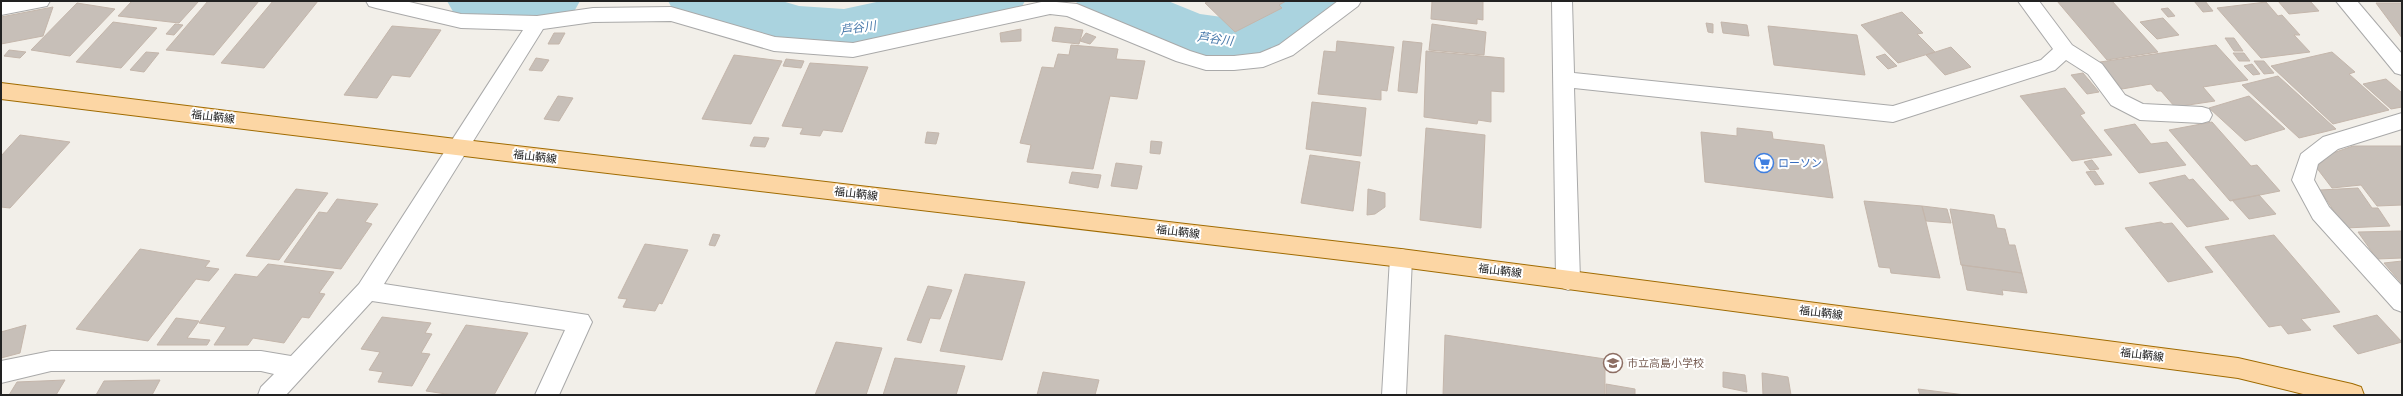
<svg xmlns="http://www.w3.org/2000/svg" width="2403" height="396" font-family="'Varela Round','Noto Sans JP',sans-serif">
<rect width="100%" height="100%" fill="#f2efe9"/>
<g fill="none" stroke-linecap="round" stroke-linejoin="round">
<path fill="#aad3df" fill-rule="evenodd" d="M447,1h133l-9,16 -23,7 -54,3 -38,-10z
M668,1h114l17,5 45,3 37,-8h144l-9,16 -172,38 -45,-3 -122,-35z
M1076,1h92l32,13 29,4 22,-1 24,-16h75c-24,41 -73,64 -119,65 -33,0 -70,-15 -99,-28 -10,-4 -41,-15 -47,-21 -4,-4 -7,-11 -9,-16z"/>
</g>
<path fill="#c7bfb8" stroke="#c4b6ab" d="M132,1h67l-20,22 -61,-7z
M208,1h51l-45,54 -48,-5z
M273,1h45l-54,67 -43,-5z
M1209,1h77l-7,4 3,3 -47,24 -30,-29z
M1432,1h51v19l-6,-1v5l-46,-5z
M2057,1h55l46,51 -51,8z
M2194,1h11l8,10 -10,1z
M2278,1h32l9,10 -30,3z
M2266,2l12,14 4,-1 18,20h-6l16,17 -49,6 -44,-50z
M77,3l38,6 -45,47 -39,-6z
M2376,3h26v35z
M53,7l-10,29 -42,8v-27z
M2168,8l7,8 -7,1 -7,-8z
M1902,12l21,21 -6,1 18,18 -37,11 -37,-38z
M2163,18l16,17 -22,4 -17,-17z
M113,22l44,6 -36,40 -45,-6z
M1721,22l26,3 2,11 -26,-3z
M1706,23l7,1v9l-5,-1z
M175,24l8,1 -9,10 -8,-1z
M1432,24l54,8 -2,23 -55,-5z
M392,26l49,4 -31,47 -18,-2 -15,23 -33,-3z
M1768,26l89,9 8,40 -91,-10z
M1055,27l28,3 -4,14 -27,-3z
M1021,29v12l-20,1 -1,-9z
M554,33h11l-6,11h-11z
M1086,33l10,4 -6,7 -10,-3z
M2225,38h9l9,13h-9z
M1337,41l57,6 -7,44 -6,-1v10l-63,-6 6,-43 12,1z
M1403,41l19,2 -5,50 -19,-2z
M1071,45l47,4 -2,10 29,2 -8,38 -27,-3 -17,73 -66,-7 4,-17 -11,-2 22,-76 12,1 4,-14 11,1z
M2216,45l32,35 -45,7 12,14 -40,6 -14,-16h-4l-6,-7 -29,5 -22,-27z
M1951,47l20,20 -26,8 -19,-20z
M9,50l17,2 -6,6 -16,-2z
M1426,51l78,7v34l-13,-1v31l-13,-2 -1,4 -53,-7z
M146,52l13,1 -15,19 -14,-2z
M2332,52l23,20 -6,2 40,36 -56,14 -62,-58z
M2233,53h11l6,8h-11z
M1885,54l12,12 -9,3 -12,-12z
M734,55l48,6 -31,63 -49,-5z
M536,58l13,2 -7,11 -13,-1z
M786,59l18,2 -3,7 -18,-2z
M2254,61h10l10,12 -10,1z
M810,63l58,4 -26,65 -19,-2 -3,6 -20,-2 3,-6 -21,-2z
M2252,64l8,10 -7,1 -9,-9z
M2083,73l16,19 -12,2 -16,-19z
M2278,76l58,53 -37,9 -57,-53z
M2386,79l16,14v14l-11,2 -28,-25z
M2065,88l20,25 -5,2 32,40 -40,6 -52,-65z
M558,96l15,2 -14,23 -15,-2z
M2249,96l36,33 -40,12 -36,-33z
M1312,102l54,6 -5,48 -55,-7z
M2212,122l39,44 6,-1 23,26 -50,10 -61,-71z
M2135,124l16,20 16,-2 19,23 -47,8 -35,-43z
M1426,128l59,7 -4,93 -61,-8z
M1737,128l35,4 1,7 51,6 9,53 -128,-16 -4,-50 36,4z
M927,132l12,1 -3,11 -11,-1z
M20,135l50,7 -60,66 -9,-1v-51z
M754,137l15,1 -4,9 -15,-1z
M1151,141l11,1 -2,12 -10,-1z
M2353,146h49v59l-25,1 -16,-21 -29,3 -16,-21 17,-14z
M1310,155l50,7 -7,49 -52,-8z
M2092,160l7,9 -9,1 -6,-8z
M1116,163l26,3 -5,23 -26,-3z
M2095,171l9,13 -9,1 -9,-13z
M1072,172l29,3 -3,13 -29,-5z
M2185,175l4,5 4,-1 36,40 -42,8 -38,-44z
M2358,188l14,20h6l12,18 -45,2 -25,-38z
M296,189l32,4 -49,67 -33,-4z
M1368,189l17,4v14l-10,7 -8,1z
M2259,195l17,19 -27,5 -17,-19z
M337,199l41,5 -13,18 7,2 -31,45 -57,-7 35,-50 8,1z
M1864,201l58,5 18,72 -49,-5 -1,-5 -11,-1z
M1922,206l25,3 4,14 -25,-2z
M1950,209l44,6 3,13 8,1 4,16h6l7,28 -61,-8z
M2161,222l3,2 8,-1 41,49 -45,10 -43,-54z
M2402,231v27l-25,1 -19,-27z
M713,234l7,1 -5,11 -6,-1z
M2274,235l66,77 -39,7 10,11 -23,4 -7,-9 -12,2 -64,-80z
M645,244l43,6 -26,54 -3,-1 -4,8 -32,-4 4,-8 -9,-1z
M140,249l70,12 -5,6 14,2 -10,12 -13,-2 -48,62 -72,-12z
M2402,261v23l-18,-21z
M268,264l66,8 -15,21 6,1 -16,24 -7,-1 -18,26 -31,-5 -5,7h-34l12,-18 -27,-4 36,-49 22,3z
M1962,265l60,8 5,20 -25,-3 1,5 -36,-5z
M965,274l60,8 -23,78 -62,-9z
M928,286l24,4 -12,29 -10,-1 -9,25 -14,-3z
M2377,315l25,27 -44,12 -25,-28z
M382,317l49,6 -6,10 7,1 -11,19 9,1 -18,32 -34,-4 5,-10 -14,-2 11,-18 -19,-3z
M176,318l23,3 -12,17 23,2 -3,5h-50z
M26,325l-6,28 -19,5v-26z
M466,325l62,8 -34,62h-41l-27,-4z
M1445,335l160,24v36h-162z
M836,342l46,6 -16,47h-51z
M895,358l70,8 -9,29h-73z
M1043,372l56,8 -4,15h-58z
M1723,372l22,3 2,17 -24,-5z
M1762,373l26,4 3,18h-28z
M65,380l-9,15h-47l8,-13z
M160,380l-8,15h-56l8,-14z
M1606,384l29,5v6h-29z
M1918,389l47,6h-45z"/>
<g fill="none" stroke-linecap="round" stroke-linejoin="round">
<g stroke="#a9a9a9" stroke-width="2">
<path id="street" d="M1,1h49l-3,5 -46,9z
M366,1h39l56,13 76,2 56,-8 78,-1 104,30 78,6 193,-42 31,3 113,47 16,5h28l26,-3 19,-8 59,-44h23l-3,5 -65,49 -30,12 -29,3h-28l-30,-9 -109,-45 -17,-2 -197,43 -79,-6 -103,-30 -78,1 -50,7 -159,255 204,31 4,7 -33,73h-24l30,-65 -193,-29 -86,94h-28l3,-8 13,-13 -13,-3h-210l-50,12v-22l50,-10h210l30,5 68,-72 164,-254 -62,-2 -85,-20 -7,-2z
M1552,1h20l2,72 319,33 148,-46 12,-11 -35,-48h21l33,44 30,19 23,31 18,9 59,3 7,2 3,6 -3,6 -7,2 -62,-3 -29,-15 -23,-31 -22,-14 -11,10 -162,52 -319,-34 6,192 -4,7 -8,3 -8,-3 -4,-7z
M2336,1h21l45,53v21l-7,-2z
M2402,113v16l-64,20 -20,15 -4,16 15,27 73,79v26l-8,-3 -81,-90 -21,-39 9,-26 22,-17z
M1401,249l8,2 3,7 -6,137h-24l8,-137 3,-7z"/>
</g>
<g stroke="#a06b00" stroke-width="2">
<path id="primary" d="M1,83l455,56 945,110 837,109 114,26 9,3 3,8h-57l-69,-17 -837,-111 -945,-112 -455,-56z"/>
</g>
<use href="#street" fill="#fff" fill-rule="evenodd"/>
<use href="#primary" fill="#fcd6a4" fill-rule="evenodd"/>
</g>
<defs>
<g id="supermarket-ring" transform="scale(1)"><circle r="9.5" fill="#fff" stroke="#3f7fe0" stroke-width="1.5"/><path d="M-6-5.5h2.5l.6 2H6L4.5 2H-2.5L-4.4-4H-6ZM-1.5 3.2a1.3 1.3 0 1 0 .1 0ZM3 3.2a1.3 1.3 0 1 0 .1 0Z" fill="#3f7fe0"/></g>
<g id="school-ring" transform="scale(1)"><circle r="9.5" fill="#fff" stroke="#8d6e63" stroke-width="1.5"/><path d="M0-5L7-2L0 1L-7-2ZM-4 1L0 2.5L4 1V4Q0 6-4 4Z" fill="#8d6e63"/></g>
</defs>
<g fill-rule="evenodd">
<use href="#supermarket-ring" x="1764" y="163"/>
<use href="#school-ring" x="1613" y="363"/>
</g>
<g text-anchor="middle" dominant-baseline="central" stroke-width="4" stroke-linejoin="round" paint-order="stroke">
<g font-size="11" fill="#222" stroke="#fff">
<text transform="translate(213 117) rotate(7)">福山鞆線</text>
<text transform="translate(535 157) rotate(7)">福山鞆線</text>
<text transform="translate(856 194) rotate(7)">福山鞆線</text>
<text transform="translate(1178 232) rotate(7)">福山鞆線</text>
<text transform="translate(1500 271) rotate(7)">福山鞆線</text>
<text transform="translate(1821 313) rotate(7)">福山鞆線</text>
<text transform="translate(2142 355) rotate(7)">福山鞆線</text>
</g>
<g font-size="11" fill="#366cbe" stroke="#fff" text-anchor="start">
<text x="1778" y="163">ローソン</text>
</g>
<g font-size="11" fill="#785e54" stroke="#fff" text-anchor="start">
<text x="1627" y="363">市立高島小学校</text>
</g>
<g font-size="12" font-style="italic" fill="#4a7aab" stroke="#fff">
<text transform="translate(858 28) rotate(-8)">芦谷川</text>
<text transform="translate(1215 39) rotate(7)">芦谷川</text>
</g>
</g>
<rect width="2403" height="396" fill="none" stroke="#222222" stroke-width="4"/>
</svg>
